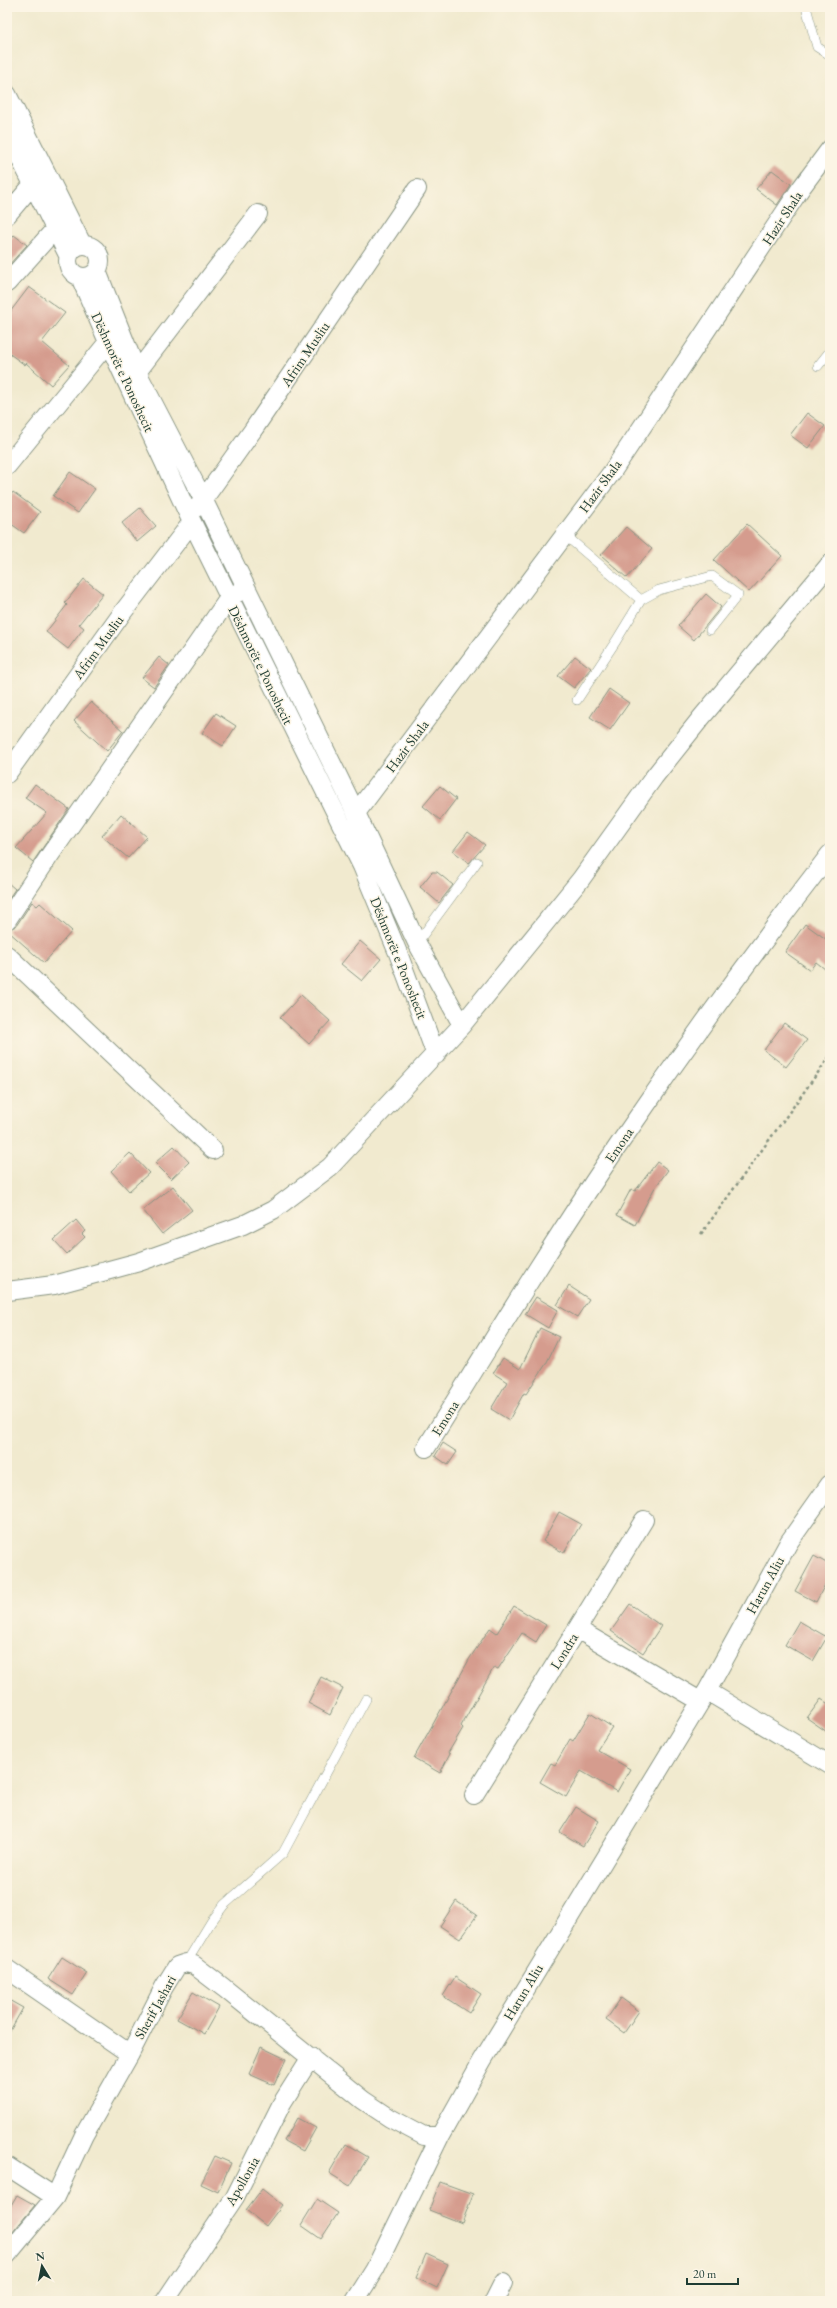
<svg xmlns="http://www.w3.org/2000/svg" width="837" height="2308" font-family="'EB Garamond',serif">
	<rect width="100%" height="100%" fill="#fcf5e5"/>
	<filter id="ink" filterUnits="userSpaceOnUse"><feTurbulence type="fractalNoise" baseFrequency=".025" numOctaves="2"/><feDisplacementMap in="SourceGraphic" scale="8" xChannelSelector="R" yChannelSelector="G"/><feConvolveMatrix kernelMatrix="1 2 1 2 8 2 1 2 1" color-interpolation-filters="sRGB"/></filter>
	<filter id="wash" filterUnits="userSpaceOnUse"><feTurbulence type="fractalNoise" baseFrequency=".012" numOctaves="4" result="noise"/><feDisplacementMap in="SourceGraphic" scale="16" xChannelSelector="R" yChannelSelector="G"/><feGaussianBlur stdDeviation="0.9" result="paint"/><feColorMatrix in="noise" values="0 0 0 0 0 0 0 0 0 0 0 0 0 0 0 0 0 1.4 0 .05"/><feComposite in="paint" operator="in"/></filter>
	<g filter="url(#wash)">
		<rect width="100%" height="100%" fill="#f1eacf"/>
		<g id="blocks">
			<path fill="#d59c8e" d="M772,170l19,14 -14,21 -21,-16z
				M14,235l13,10 -20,22v-24z
				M29,287l36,26 -23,29 27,23 -18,20 -25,-22 -1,2 -18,-13v-36z
				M807,413l18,13 -17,22 -18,-13z
				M70,472l25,17 -17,24 -25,-17z
				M13,492l27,20 -16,21 -17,-12v-21z
				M140,508l16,18 -19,16 -15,-19z
				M747,524l35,32 -33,36 -35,-32z
				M626,527l26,22 -25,29 -26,-23z
				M84,579l19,15 -24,30 5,4 -16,21 -22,-17 21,-27 -2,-2z
				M706,594l15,13 -27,33 -16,-14z
				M575,656l16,12 -17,20 -16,-12z
				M159,657l10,8 -15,22 -12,-9z
				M609,689l20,14 -19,27 -20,-13z
				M91,702l32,29 -16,20 -33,-30z
				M216,713l20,13 -13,20 -21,-13z
				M35,784l34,25 -36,53 -17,-14 31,-35 -22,-15z
				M440,786l16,13 -16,21 -17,-14z
				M121,814l26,23 -19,21 -26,-22z
				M468,832l17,13 -16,18 -16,-12z
				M432,872h5l16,13 -14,18 -19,-16z
				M7,882l8,7 -8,12z
				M32,902l5,4 3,-3 32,28 -28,32 -37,-33 9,-4z
				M805,924l25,18v31l-14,-11 -6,8 -25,-18z
				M360,941l21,18 -19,22 -21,-17z
				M301,995l29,26 -21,23 -29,-26z
				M784,1023l23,17 -21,27 -22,-17z
				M174,1146l15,16 -18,17 -16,-16z
				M130,1153l19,20 -20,18 -18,-20z
				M657,1162l11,8 -14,19 -19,36 -18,-10 14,-26 4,2z
				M173,1186l19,24 -30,24 -19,-24z
				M76,1220l9,11 -3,3 3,3 -18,17 -13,-14z
				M569,1286l20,13 -12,18 -20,-12z
				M536,1297l22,13 -10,18 -23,-14z
				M540,1328l19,9 -13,27 -20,30 -2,-1 -15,27 -18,-11 16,-27 -14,-9 10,-15 17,11z
				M443,1443l14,9 -9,13 -13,-9z
				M559,1512l22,12 -17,29 -21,-12z
				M814,1556l16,9v10l-14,27 -21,-11z
				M630,1604l31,22 -18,27 -32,-22z
				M514,1606l32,19 -10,17 -14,-9 -24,36 -4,-2 -33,59 2,2 -15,25 2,1 -10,19 -26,-15 56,-100 20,-30 7,5z
				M799,1621l28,16 -14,24 -28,-16z
				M321,1677l22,11 -13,27 -22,-12z
				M821,1699l9,6v29l-23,-16z
				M590,1713l22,14 -15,23 33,19 -13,23 -36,-21 -15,26 -26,-15 11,-19 4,2 15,-26 3,2z
				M576,1807l23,14 -16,25 -23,-14z
				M456,1901l21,14 -17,24 -20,-13z
				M62,1957l25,16 -14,22 -25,-16z
				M455,1977l26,17 -12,19 -26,-17z
				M193,1992l26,15 -15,27 -27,-15z
				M621,1998l18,13 -15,22 -18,-13z
				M7,1999l16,9 -16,28z
				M261,2047l25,12 -12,26 -25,-11z
				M297,2118l19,10 -13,23 -19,-10z
				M346,2144l22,13 -18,29 -21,-13z
				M215,2156l16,7 -13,29 -17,-8z
				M440,2182l33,12 -11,29 -33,-13z
				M262,2189l20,16 -16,21 -20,-16z
				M17,2195l18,10 -28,34v-27z
				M317,2199l21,14 -17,26 -20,-14z
				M426,2254l22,10 -11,24 -21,-10z"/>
		</g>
	</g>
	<g filter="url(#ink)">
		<use href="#blocks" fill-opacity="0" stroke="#889482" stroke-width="1"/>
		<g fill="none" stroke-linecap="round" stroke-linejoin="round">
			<defs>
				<path id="service" d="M806,7l11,40 13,8
					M818,366l12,-15
					M565,535l76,65 -25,41 -39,59
					M641,600l18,-10 53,-14 26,19 -28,35
					M417,943l60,-81
					M186,1963l25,-41 13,-17 59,-52 83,-154"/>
				<path id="minor" d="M7,94l75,150
					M7,132l61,123
					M7,215l27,-32
					M68 261a16 16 0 1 1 32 0a16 16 0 1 1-32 0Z
					M97,271l40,101 66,127 153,314 61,130 45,82
					M80,277l28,65 82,176 172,348 36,87 38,102
					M7,283l48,-54
					M131,380l127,-166
					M7,466l101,-124
					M198,507l55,-77 164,-241
					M7,774l116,-162 69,-90
					M356,813l256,-341 189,-284 29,-39
					M7,920l43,-65 179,-257 8,-5
					M7,955l206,195
					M7,1291l47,-6 85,-23 104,-37 30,-15 57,-43 132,-142 119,-146 73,-102 47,-59 129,-154
					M426,1448c64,-103 127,-207 196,-308 66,-97 136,-193 208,-286
					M577,1629l67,-109
					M707,1691l123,74
					M474,1795l103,-166 123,72
					M7,1969l123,85
					M7,2166l48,31 29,-62 46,-81 34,-67 13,-21 9,-3 8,2 30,23 139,112 27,18 34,18h16
					M7,2255l48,-58
					M165,2301l70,-104 47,-94 29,-46
					M355,2301l20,-32 65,-133 42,-75 225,-370 82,-149 41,-58
					M494,2301l9,-18"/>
			</defs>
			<use href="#service" stroke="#889482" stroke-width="10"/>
			<use href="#minor" stroke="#889482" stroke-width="20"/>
			<path stroke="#889482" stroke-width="2.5" stroke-dasharray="3 3" stroke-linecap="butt" d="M701,1234l129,-178"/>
			<use href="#service" stroke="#fff" stroke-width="9"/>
			<use href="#minor" stroke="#fff" stroke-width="18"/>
		</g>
	</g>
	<g text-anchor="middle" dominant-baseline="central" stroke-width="3" stroke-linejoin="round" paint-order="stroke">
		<g font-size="14" fill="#1f3d34" stroke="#fcf5e5">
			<text transform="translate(782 218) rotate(-57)">Hazir Shala</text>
			<text transform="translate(305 354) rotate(-56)">Afrim Musliu</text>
			<text transform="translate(123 372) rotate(65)">Dëshmorët e Ponoshecit</text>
			<text transform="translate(600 486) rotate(-54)">Hazir Shala</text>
			<text transform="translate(98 647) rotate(-54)">Afrim Musliu</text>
			<text transform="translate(261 665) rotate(64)">Dëshmorët e Ponoshecit</text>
			<text transform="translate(407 746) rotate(-53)">Hazir Shala</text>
			<text transform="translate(399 958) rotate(68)">Dëshmorët e Ponoshecit</text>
			<text transform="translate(619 1145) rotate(-56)">Emona</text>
			<text transform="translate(445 1418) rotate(-58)">Emona</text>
			<text transform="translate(765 1585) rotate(-61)">Harun Aliu</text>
			<text transform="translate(564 1651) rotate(-58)">Londra</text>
			<text transform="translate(523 1992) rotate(-59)">Harun Aliu</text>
			<text transform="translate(155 2007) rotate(-61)">Sherif Jashari</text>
			<text transform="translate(242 2181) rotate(-60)">Apollonia</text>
		</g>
	</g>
	<rect width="837" height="2308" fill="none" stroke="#fcf5e5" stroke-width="24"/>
	<g transform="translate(42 2266) rotate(350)" stroke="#fcf5e5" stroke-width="3" paint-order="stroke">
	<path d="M0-3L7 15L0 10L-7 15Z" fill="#1f3d34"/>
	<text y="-6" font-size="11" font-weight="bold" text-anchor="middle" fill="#1f3d34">N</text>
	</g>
	<path d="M687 2278v6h51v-6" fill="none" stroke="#1f3d34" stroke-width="2"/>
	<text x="693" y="2278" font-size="12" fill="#1f3d34" stroke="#fcf5e5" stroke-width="3" paint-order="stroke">20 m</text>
</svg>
